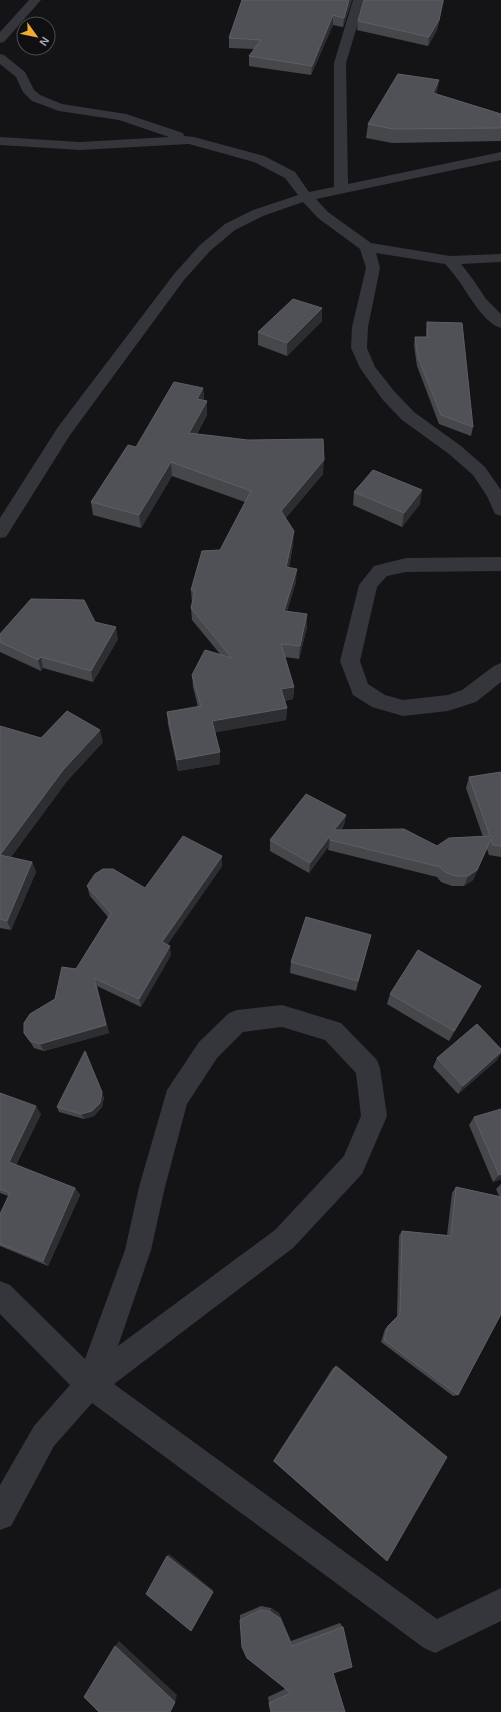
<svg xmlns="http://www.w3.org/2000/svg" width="501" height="1712" font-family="Helvetica,sans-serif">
	<rect width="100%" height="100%" fill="#141416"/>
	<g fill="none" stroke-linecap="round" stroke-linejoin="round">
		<path fill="#35363b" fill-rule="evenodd" d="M29,0h12l-37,42 -4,1v-11z
			M353,0h12l-19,63 2,121 153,-32v8l-185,39 12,13 43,31 79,13 51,-2v8l-40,2 11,14 14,21 15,15v14c-17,-5 -31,-31 -40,-44 -5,-7 -10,-14 -16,-20l-69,-11 4,15 -12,59 -1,21 8,19 19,24 20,21 47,34 24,21 16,23v26l-6,-2 -8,-18 -14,-21 -24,-21 -47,-34 -20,-21 -22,-31 -9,-20 1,-21 14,-59 -6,-19 -42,-31 -15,-16 -40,14 -28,14 -25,21 -26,29 -114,155 -64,102 -6,1v-20l58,-91 116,-153 26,-29 25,-21 28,-14 45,-15 -13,-17 -31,-16 -65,-18 -109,6 -80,-5v-8l80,5 89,-5 -50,-17 -60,-9 -27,-10 -9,-9 -7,-15 -16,-13v-10l4,1 21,17 9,18 6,5 22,9 64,10 57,19 1,3 10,1 70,19 31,16 14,20 25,-5v-124z
			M501,557v14l-95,1 -19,4 -10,11 -17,74 8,23 17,11 18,5 45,-5 14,-5 32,-24 7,-3v19l-25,20 -28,9 -45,5 -31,-9 -19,-12 -13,-34 19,-76 15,-19 32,-8z
			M282,1005l59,18 36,37 3,8 7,48 -25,58 -69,74 -179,136 323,235 64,-31v33l-66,32 -11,-5 -332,-245 -38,43 -43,80 -11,4v-45l34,-59 36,-41 -70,-71v-33l10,4 75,74 40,-109 14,-63 28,-97 32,-48 30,-29 8,-3zM282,1027l43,13 31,33 5,43 -17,40 -69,74 -157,116 33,-96 14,-63 22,-83 30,-46 26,-26z"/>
	</g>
	<path fill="#45474b" d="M352,0l-9,27 -10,-2 -22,50 -62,-9v-10l5,-7 -25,-1v-10z
		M444,0l-2,9 -5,21 -9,16 -71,-16 1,-9z
		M437,94l64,20v27l-109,2 -26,-5 2,-14z
		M322,308v13l-35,35 -29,-11v-13z
		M427,322l46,105 -2,9 -32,-12 -22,-58 -3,-20 1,-9h11v-6z
		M203,388l1,12 3,15 -10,19 126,40 -38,45 8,26 -4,22 7,15 -9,29 20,3v13l-8,32 -14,-2 9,30 -1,12 -9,2 3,7 -1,12 -71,12 5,20v12l-42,7 -10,-47 -1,-12 31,-5 -5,-20 -1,-12 28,-21 -28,-34 -1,-12 1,-5 -1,-13 29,-40 25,-48 -73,-26 -31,52 -48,-13 -2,-13 45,-55z
		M354,492l66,12 -18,23 -49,-22z
		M95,622l23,17 -25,43 -50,-14 -2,3 -41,-19v-18z
		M0,726l41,12 62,4 -36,39 -56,76 21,5 4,10 -25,58 -11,-2z
		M501,772v85l-12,-2 -2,-6 -14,31 -9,6h-12l-11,-4 -4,-5 -109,-27 1,-4 -20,27 -39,-22v-11l76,-25 -2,10 -3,5 96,16 46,-9 -17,-49 3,-11z
		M222,856v10l-55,79 4,10 -30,52 -44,-21 12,47 -65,18 -10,-3 -5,-8 -5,-7 31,-34 21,-30 32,-52 -18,-21 -3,-10 58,2z
		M368,946l-12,45 -66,-18 1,-11z
		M390,994l86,2 -27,45 -62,-37z
		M437,1058l60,2 -39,34 -25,-27z
		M0,1093l41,21 -25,51 59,23 5,7 -32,71 -48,-20v-32l8,-18 -8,-3z
		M104,1097l-2,10 -8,9 -10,3 -25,-7 -2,-5z
		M474,1117l27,62 -8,3 -24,-57z
		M501,1184v130l-43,81 -5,1 -72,-54 4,-13 12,-12 2,-81 3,-5 45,4 5,-42 4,-6 43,9 -3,-7z
		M336,1366l46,191 -109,-96 60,-93z
		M261,1606l10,2 8,5 12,28 49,-18 3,4 -10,46 12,39 -76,-9 -1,-6 17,-8 -45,-69v-5z"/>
	<path fill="#2d2e31" d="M349,0h3l-9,27 1,-9z
		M444,0l-2,9 -5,21 -9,16 1,-9z
		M333,15v10l-22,50 1,-9z
		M439,80l-2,13 -6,13 2,-13z
		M322,308v13l-35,35v-13z
		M203,388l1,14 -7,-3z
		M207,401v14l-17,31 -1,-13z
		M324,460l-1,14 -43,51 1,-14z
		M171,462l1,14 -31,52 -2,-13z
		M422,490l-2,14 -18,23 2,-14z
		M294,531l-1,14 -7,35v-13z
		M297,569l-1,13 -13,42 1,-13z
		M307,614v13l-8,32 1,-13z
		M116,627l2,12 -25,43 -2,-11z
		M41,657l2,11 -2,3 -3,-11z
		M294,687l-1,12 -12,2v-12z
		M287,708l-1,12 -73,13 -1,-12z
		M100,730l3,12 -36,39 -62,84 -5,-10 63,-85z
		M220,752v12l-42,7 -1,-11z
		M346,815l-2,10 -11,16 1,-11z
		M330,836l-1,10 -20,27 1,-10z
		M491,839l-18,41 -9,6 4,-10z
		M222,856v10l-59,85 -1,-9z
		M32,862l4,10 -25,58 -4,-9z
		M371,935l-3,11 -12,45 2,-10z
		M170,946l1,9 -30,52 -2,-8z
		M94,978l15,55 -65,18 -4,-7z
		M481,986l-5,10 -27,45 5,-10z
		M85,1051l19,46 -2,10 -8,9 -10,3 -3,-5z
		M501,1052v2l-4,6 -39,34 5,-8z
		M36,1106l5,8 -27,55 -5,-7z
		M501,1174v5l-8,3 6,-7z
		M75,1188l5,7 -32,71 -5,-5z
		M169,1554l44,36v2l-46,-36z
		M271,1608l8,5 12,28 1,5 -21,-34z
		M119,1641l58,54 -2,7 -60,-56z"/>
	<path fill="#505157" stroke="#5d5f66" d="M242,0h107l-5,18 -11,-3 -21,51 -63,-10 12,-16 -32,-2z
		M364,0h79l-4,20 -10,17 -71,-16z
		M398,74l41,6 -6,13 68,21v14l-108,1 -25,-5z
		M293,299l29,9 -35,35 -29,-11z
		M427,322l35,1 11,104 -32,-12 -23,-58 -3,-20h13z
		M174,382l29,6 -6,11 10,2 -18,32 59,7 75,-1 1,21 -43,51 13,20 -8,36 11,2 -13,42 23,3 -7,32 -19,-2 13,43 -13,2 6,19 -75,13 8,31 -43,8 -10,-48 34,-6 -9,-31 13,-25 27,8 -41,-50 4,-17 -4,-1 11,-39 18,-1 31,-59 -80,-29 -32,53 -48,-13 37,-57 8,2z
		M373,470l49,20 -18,23 -50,-21z
		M31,599l53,1 11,22 21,5 -25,44 -50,-14 -3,3 -38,-18v-8z
		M67,711l33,19 -37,40 -63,85 32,7 -25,59 -7,-2v-193l41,12z
		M501,772v74l-8,-1 -2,-6 -14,31 -9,6h-13l-10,-4 -5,-5 -110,-27v-4l-20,27 -40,-23 36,-46 40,21 -12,15 70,-1 33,17 12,-8 41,-2 -21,-59z
		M183,836l39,20 -60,86 8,4 -31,53 -45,-21 12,47 -66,19 -10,-3 -6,-8v-10l6,-9 25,-15 7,-32 14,2 35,-56 -24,-27 8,-12 8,-5h10l32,19z
		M306,917l65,18 -13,46 -67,-19z
		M418,950l63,36 -27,45 -64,-37z
		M477,1024l24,25v3l-38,34 -26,-28z
		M85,1051l17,41 -2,11 -8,8 -11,3 -24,-7z
		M0,1093l36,13 -27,56 66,26 -32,73 -43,-17v-30l10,-21 -10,-4z
		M501,1109v65l-2,1 -25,-58z
		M456,1187l45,10v117l-43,81 -74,-55 4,-14 12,-12 2,-83 49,5z
		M336,1366l111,91 -60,104 -113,-100z
		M167,1556l46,36 -22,39 -45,-37z
		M261,1610l10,2 9,6 12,28 51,-19 9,40 -19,6 12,39h-74l-2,-9 22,-10 -44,-35 -5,-11 -2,-27z
		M115,1646l60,56 -5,10h-71l-15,-15z"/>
	<g transform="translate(36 36) rotate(123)"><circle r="19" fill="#0f0f11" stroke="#4b4d53"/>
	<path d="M0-3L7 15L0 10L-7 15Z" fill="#efab33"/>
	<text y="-6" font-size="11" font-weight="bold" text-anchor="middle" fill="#a6abb6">N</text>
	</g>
</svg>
